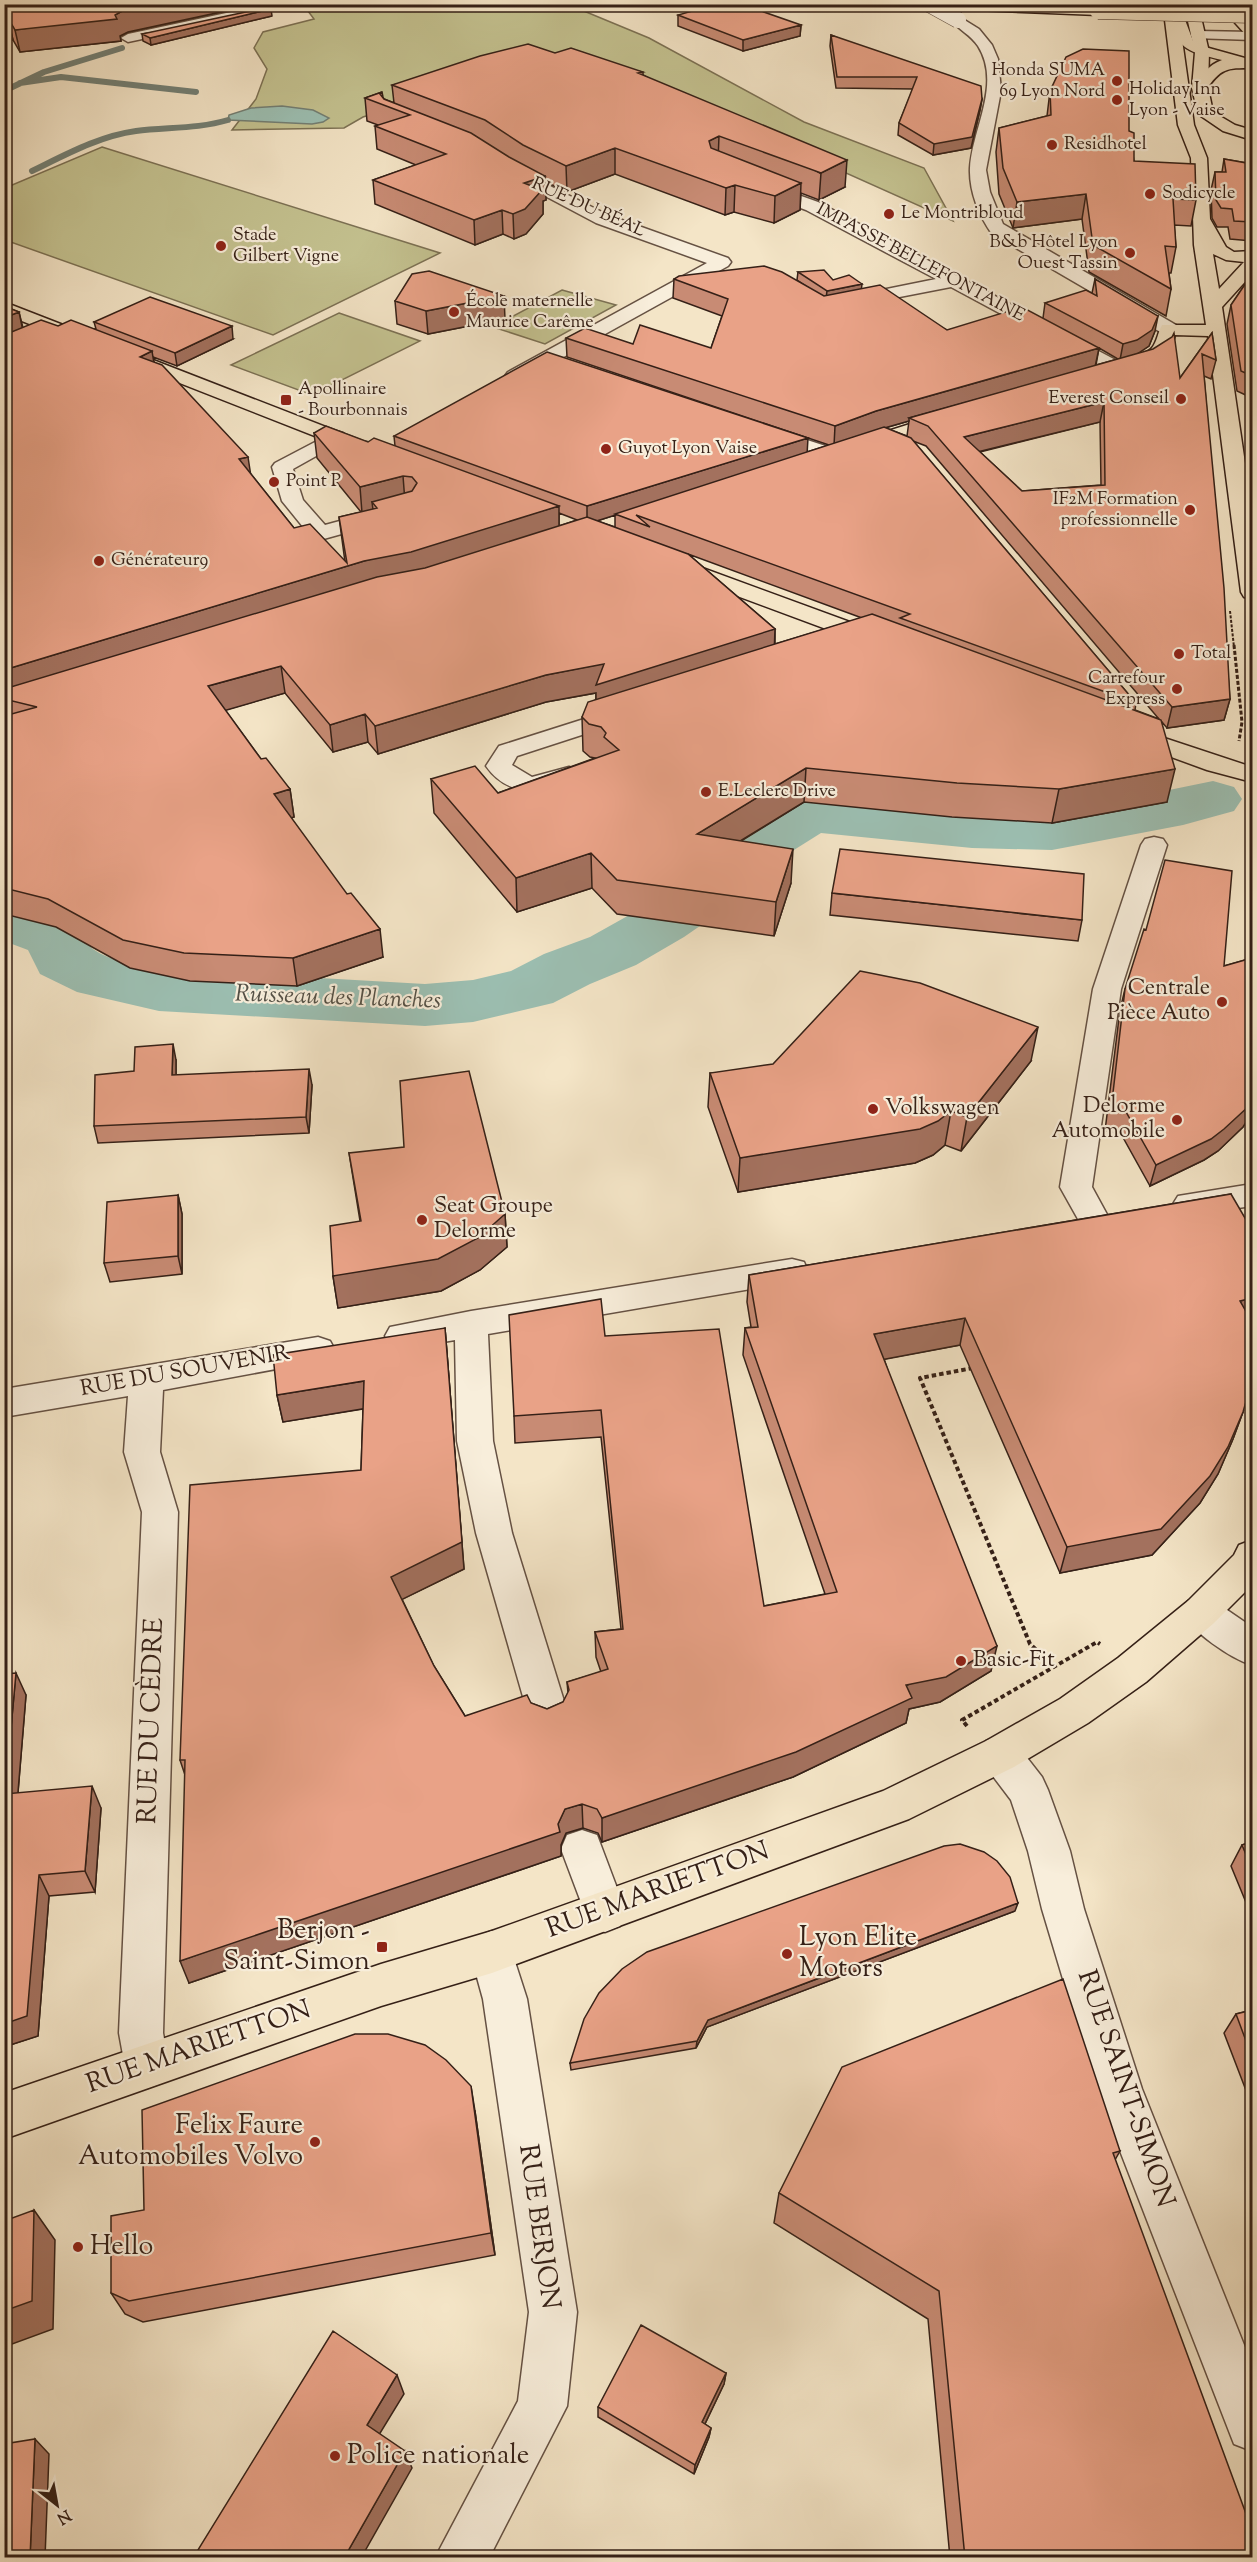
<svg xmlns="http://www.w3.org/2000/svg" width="1257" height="2562" font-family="'Sorts Mill Goudy',serif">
	<rect width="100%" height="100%" fill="#f4e5c7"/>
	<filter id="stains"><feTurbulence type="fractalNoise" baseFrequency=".00333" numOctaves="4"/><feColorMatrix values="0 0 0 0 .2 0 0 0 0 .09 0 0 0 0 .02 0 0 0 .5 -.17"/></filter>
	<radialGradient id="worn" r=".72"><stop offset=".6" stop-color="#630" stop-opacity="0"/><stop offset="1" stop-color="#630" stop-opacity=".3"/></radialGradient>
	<path fill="#c4c290" stroke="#7c7154" stroke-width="1.5" d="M313,4l277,1 -11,4 70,29 155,84 120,46 29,53 -156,-70 -377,-52 -57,18 -19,11 -112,2 24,-31 11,-30 -13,-21 9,-16 51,-13 -9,-12z
		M102,147l338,106 -167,82 -268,-95v-52z
		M562,290l54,15 -71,39 -52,-17z
		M339,313l81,28 -108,54 -81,-30z"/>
	<path fill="#9cbfb2" stroke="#737f74" stroke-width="1.5" d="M282,106l31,4 16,8 -6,4 -11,2 -84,-4 1,-5 22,-7z"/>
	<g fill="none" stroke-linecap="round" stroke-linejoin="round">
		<path stroke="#737f74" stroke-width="6" d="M20,83l41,-6 135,15
			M4,91l40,-19 78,-24
			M32,171c33,-16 67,-35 104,-40 31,-4 62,-2 92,-11"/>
		<path fill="#9cbfb2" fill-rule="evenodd" d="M1213,781l21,6 8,12 -8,12 -51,14 -131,25 -80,-2 -151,-15 -51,32 -15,23 -71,49 -48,28 -46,19 -37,19 -80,19 -48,4 -266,-15 -82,-19 -37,-18 -12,-24 -24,-9v-39c19,1 61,11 75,23 6,6 7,19 14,24 18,13 45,15 66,20l266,15 48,-4 38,-9 33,-17 46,-17 50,-28 71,-47 15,-22 39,-26 20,-10 42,-8 145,16 80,2z"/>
		<defs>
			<path id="minor" d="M252,4h17l-14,11 -127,27 -7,-4 7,-4 117,-25z
				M958,16l21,13 13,16 6,14 3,32 -15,79 4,22 13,32 173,101 2,4 -2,4h-14l-170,-99c-13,-18 -23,-43 -22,-66 2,-39 32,-84 8,-122 -7,-11 -19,-16 -27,-26z
				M1198,31l54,1v8l-59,-2 -2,-3z
				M508,165l100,50 120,43 3,4 -3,4 -206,114h-14l-3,-4 3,-4 199,-109 -111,-40 -94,-50 -2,-3z
				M759,181l59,21 307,163 3,4 -3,4h-14l-160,-86 -103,20 -6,-1 -3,-4 3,-4 94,-19 -130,-69 -53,-20 -2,-4z
				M764,426l77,25 3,4 -3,4 -7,2 -77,-25 -3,-4 3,-4z
				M336,431l7,2 3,4 -3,4 -50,28 10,31 22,25 59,-16 8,1 3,5 -3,5 -72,20 -8,-2 -30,-37 -10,-34 3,-4z
				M625,706l9,2 3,5 -3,5 -117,38 -5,9 20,12 37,-10 9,3 4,5 -4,5c-34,12 -68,20 -92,-14l13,-20z
				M1154,837l9,2 4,6 -46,144 -29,198 18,33 -5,8 -11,4 -11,-4 -23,-41 33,-198 48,-144 4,-6z
				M1252,1184v22l-63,9 -11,-3 -5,-8 5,-8z
				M792,1259l12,3 4,9 -4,9 -316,54 5,107 19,92 56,181 -6,12 -14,6 -14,-6 -6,-12 -52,-181 -19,-92 -2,-101 -53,9 -12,-4 -5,-9 5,-9 81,-16z
				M318,1337l12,4 5,9 -5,9 -167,31 -3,62 18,60 -15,521 6,33 -6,16 -16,6 -16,-6 -6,-16 -6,-33 23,-521 -18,-60 4,-56 -124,21v-28z
				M1201,1596l13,5 38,26v38c-21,-6 -61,-34 -70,-53l6,-11z
				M1000,1736l14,5 28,36 6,13 22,61 14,58 58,180 110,276v86l-18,-7 -138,-355 -54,-180 -14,-58 -17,-51 -25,-33 -6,-13 6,-13z
				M582,1830l15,5 29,77 -6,14 -15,6 -15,-6 -29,-77 6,-14z
				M492,1931l15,6 20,62 50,313 -10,94 -78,152h-54l83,-157 11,-89 -46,-313 -13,-47 7,-15z"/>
			<path id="major" d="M1163,4h14l17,121 13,33 3,61 16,28 8,5 18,-1v23l-30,33 30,204v88l-8,-2 -3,-5 -33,-256 -33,-1c-5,22 -31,41 -55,35l-3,-4c8,-11 26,-7 35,-18 5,-6 6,-16 10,-23h44l-12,-80 -3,-87 -13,-33zM1213,254l13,6 18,2 -25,27z
				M1184,4h14l11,48 -1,36 5,24 22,13 17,5v10l-29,-9 -25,-17 -6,-26 3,-36z
				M4,302l363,141 3,4 -3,4h-14l-349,-137z
				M951,411l7,2 3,4 -3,4 -101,32 -7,-2 -3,-4 3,-4z
				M678,559l210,77 4,5 -4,5 -8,2 -8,-2 -202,-75 -3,-5 3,-5z
				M1128,726l124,41v15l-45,-12 -88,-32 -3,-5 3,-5z
				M1252,1540v45l-38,38 -68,59 -58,41 -74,44 -105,52 -417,154 -111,33 -377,133v-46l377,-129 111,-33 391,-140 103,-50 74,-42 58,-41 70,-57 46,-46 5,-10z"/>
			<path id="highway" d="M920,4l178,3 7,4 -7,4 -171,-7z
				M1165,4h14l14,37 5,4 54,15v8c-26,0 -31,0 -47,23h-10l-3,-3c9,-12 16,-23 30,-28 -47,-12 -40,-11 -57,-56z
				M1218,4h15l19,21v12l-5,-1z"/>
		</defs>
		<use href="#minor" stroke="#655143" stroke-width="3"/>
		<use href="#major" stroke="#352017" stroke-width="3"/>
		<use href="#highway" stroke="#352017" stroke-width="3"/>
		<path stroke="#352017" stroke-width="2" stroke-dasharray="3 1.5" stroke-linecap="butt" d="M1230,611l4,36"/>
		<path stroke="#352017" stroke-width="3" stroke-dasharray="4 2" stroke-linecap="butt" d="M1234,645l8,77 -3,19
			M1249,802l3,23"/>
		<path stroke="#352017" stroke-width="4" stroke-dasharray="4.5 3" stroke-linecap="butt" d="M973,1368l-53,10 110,266 10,9
			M967,1726l-5,-6 135,-78 3,2"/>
		<use href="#minor" fill="#f8eedb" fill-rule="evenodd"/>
		<use href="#major" fill="#f4e5c7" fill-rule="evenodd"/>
		<use href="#highway" fill="#f4e5c7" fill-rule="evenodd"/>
		<defs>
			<path id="minor-bridge" d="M929,4l29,16"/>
			<path id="highway-bridge" d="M1098,11l154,4"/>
		</defs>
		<use href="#minor-bridge" stroke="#655143" stroke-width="17" stroke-linecap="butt"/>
		<use href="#highway-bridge" stroke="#352017" stroke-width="17" stroke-linecap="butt"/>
		<use href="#minor-bridge" stroke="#f8eedb" stroke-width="16"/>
		<use href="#highway-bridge" stroke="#f4e5c7" stroke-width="16"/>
	</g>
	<path fill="#c88b74" stroke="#352017" stroke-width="1.5" fill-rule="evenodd" d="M4,4l240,3 -116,25 -8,4 1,5 -101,11 -7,-12z
		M678,15l123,10 -1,11 -57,15 -65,-25z
		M272,16l-121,29 -8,-4 -1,-7z
		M831,35l151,64 -2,11 -9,38 -38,7 -35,-20 1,-12 14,-34 -77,-1 -6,-42z
		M555,53l88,19v3l202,112 -26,13 -18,-7 -1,17 -26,13 -40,-11 -9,3 -110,-41 -48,18 -21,-10v18l-3,1v13l-17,20 -12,5 -11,-5 -28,11 -100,-41 -2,-24 43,-15 -39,-16 -2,-23 3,-1 -11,-4 -2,-23 17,-6 1,5 1,2 10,4 -2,-18z
		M1050,91l79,40 5,30 62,39 -5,26 -17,-1 2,22 -5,26h-2l2,16 -5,27 -77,-44 -7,-53 -69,9 -14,-34 -3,-42 3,-24 48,-12z
		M1224,159l28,5v77l-22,-2 -2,-12h-11l-5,-9 -1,-28 4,-18h7z
		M798,272l35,8 28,9 86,41 96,-12 2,-15 47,-10 3,-14 60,52 -6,15 -11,7 42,25 32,-45 4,27 -5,19 -7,-3 26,323 -6,21 -57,8 -5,-6 5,80 -115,21 -100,-6 -148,-15 -63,39 50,42 -17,53 -157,-22 -25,-26 -75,24 -83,-99 -3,-34 67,14 97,-35 -5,-1 -7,-6 -1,-34 14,-18v-6l-50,9 -168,52 -10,-12 -35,10 -48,-59 -60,17 36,49 29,30 4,28 -3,1 92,139 -86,29 -107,-5 -60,-13 -74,-41 -52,-13v-608l15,6 4,16 35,-2 38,3 -2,-7 139,17 -56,27 -24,-9 1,5 96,111 44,55 51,34 -6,-45 22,-5 -44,-54 -3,-25 81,13 -1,-10 413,16 22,-7 -262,-88 -1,-19 67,6 78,4 11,-32 -49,-18 1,-19 135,9 -12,-8zM1099,348l19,11 -22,6zM909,421l-2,15 -22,-8zM1100,422l1,63 -79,6 -42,-39zM913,441l13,5 233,273 -24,-9 1,-7zM559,513l18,7 -18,6zM615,515v12l-18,-6zM688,554l174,64 -87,26v-15z
		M1252,274v124l-15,-7 -10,-67 4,-19z
		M395,301l110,18 -77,15 -31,-10z
		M832,893l250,27 -4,21 -248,-26z
		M1252,958v155l-9,14 -25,24 -14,9 -54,26 -29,-52 -16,-3 15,-121 5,-21 99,-23z
		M176,1060v15l136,10 -3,48 -211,10 -4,-17 40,-55z
		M1031,1061l-70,90 -16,-6 -12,10 -18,8 -177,29 -30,-85 2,-34z
		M349,1153l156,61 2,33 -27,23 -39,21 -103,17 -5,-32 27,-55z
		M1231,1194l12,218 -10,27 -15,35 -18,29 -48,52 -92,18 -100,-228 -76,14 107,312 -51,31 -31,7 -3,14 -113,54 -191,65 -4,-9 -15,-5 -17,5 -5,12v11l-372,127 -4,-208 -5,-15 181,-290 2,-61 -80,13 -6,-27 168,-67 19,241 -62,30 32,67 31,50 66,-13 16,6 16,-7 5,-9 -1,-11 34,-10 -5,-15 -1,-25 26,-3 -20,-192 -86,6 -1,-27 91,-80 159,270 61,-12 -82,-239 2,-27 6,-1 -4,-25 2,-27z
		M178,1195l4,19v60l-72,8 -6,-19z
		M4,1674l22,21 -8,98 83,15 -6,84 -46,4 -11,140 -34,11z
		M1252,1775v20l-5,-8z
		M1252,1801v11l-2,-6z
		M1252,1842v75l-21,-51 11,-21z
		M1015,1911l-308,116 -11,21 -125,22 -1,-7z
		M1252,2010v96l-28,-73 12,-19z
		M475,2111l20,144 -352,67 -18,-8 -14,-21 33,-83z
		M1120,2151l-5,9 137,398h-302l-22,-239 -154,-96 5,-30z
		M726,2373l-2,11 -19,40 6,4 -2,9 -15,37 -96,-57v-10z"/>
	<path fill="#a3715e" stroke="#352017" stroke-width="1.5" d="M150,4h99l-5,3 -116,25 -8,4 1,5 -101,11 -5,-22 100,-15 9,-5z
		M271,9l1,7 -121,29 -1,-7z
		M8,18l5,22 -9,1v-22z
		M801,25l-1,11 -57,15v-11z
		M982,99l-2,11 -9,38 -38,7 1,-11z
		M719,136l-1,26 -10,5 1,-26z
		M615,148v26l-48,18 -1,-26z
		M847,160l-2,27 -26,13 2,-27z
		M545,176l1,24 -3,1v13l-17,20 -12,5 -1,-25 11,-31z
		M801,183l-1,27 -26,13 1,-27z
		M735,185l-1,27 -9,3 1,-27z
		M1086,194l-4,25 -69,9 4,-26z
		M502,210l1,24 -28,11 -1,-25z
		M862,284l-1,8 -35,7 1,-8z
		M504,296l1,23 -77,15 -2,-23z
		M19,312l5,24 -20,8v-26z
		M1158,316l-3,15 -6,15 -15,10 -14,4 3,-16z
		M232,326l1,13 -56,27 -2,-13z
		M1099,348l-4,19 -186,51v3l-35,10 -40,15 1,-20 41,-15z
		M152,351l4,25 -16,-19z
		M1104,402l-4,20 -139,34 3,-19z
		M808,438l-1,17 -220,69v-18z
		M248,457l4,26 -13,-24z
		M403,476l2,26h-33l1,8 -11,3 -2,-26z
		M559,506v26l-555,167v-29l360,-109z
		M775,629l-1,27 -178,57v-20l-50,9 -168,52 -3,-28 171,-51z
		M281,666l4,27 -72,21 -5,-28z
		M1230,699l-6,21 -57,8 5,-21z
		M365,714l3,28 -35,10 -3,-27z
		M806,768l-2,34 -108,66 1,-34z
		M1175,769l-8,33 -115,21 7,-34z
		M290,789l4,28 -16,5 -4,-28z
		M793,849l-2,34 -17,53 2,-34z
		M591,853l1,35 -75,24 -1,-34z
		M380,929l3,28 -86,29 -4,-28z
		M1038,1027l-7,34 -70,90 6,-34z
		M173,1044l3,16v31l-4,-16z
		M309,1069l3,16 -3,48 -3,-16z
		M1252,1102v11l-9,14 -25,24 -14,9 -54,26 6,-21z
		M951,1111l-6,34 -12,10 -18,8 -177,29 2,-34z
		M178,1195l4,19v60l-4,-18z
		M505,1214l2,33 -27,23 -39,21 -103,17 -5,-32z
		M1252,1298v26l-12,-23z
		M965,1318l-5,27 -90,17 4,-28z
		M445,1328l19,241 -69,34 -4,-26z
		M364,1381l4,27 -85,14 -6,-27z
		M1243,1412l-10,27 -15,35 -18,29 -48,52 -92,18 7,-26z
		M997,1646l-6,25 -51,31 -31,7 -3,14 -113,54 -191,65v-24z
		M16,1673l10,22 -10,121 -11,-22z
		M92,1786l9,22 -6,84 -10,-21z
		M582,1804l1,24 -17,5 -5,12v11l-372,127 -9,-22 378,-137 7,-15z
		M39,1875l10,21 -11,140 -34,11v-23z
		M1018,1903l-3,8 -308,116 -11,21 1,-7 11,-21z
		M471,2086l4,25 20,144 -4,-22z
		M34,2210l21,30 -2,89 -49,18v-36z
		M726,2373l-2,11 -23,48 1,-10z
		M397,2375l7,19 -30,49 -7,-18z
		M711,2428l-2,9 -15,37 1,-9z
		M35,2439l14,15 -4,104h-15z
		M405,2451l7,17 -51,90h-17z"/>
	<path fill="#e9a287" stroke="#352017" stroke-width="1.5" fill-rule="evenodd" d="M4,4h146l-26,6 -9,5 2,4 -102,11 -7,-12 -4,1z
		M717,4h24l60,21 -58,15 -65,-25z
		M262,5l9,4 -121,29 -8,-4 113,-24z
		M831,35l150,51 1,13 -10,38 -38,7 -35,-21 18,-46h-80z
		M528,44l27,9 16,-5 72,24 -5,1 209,87 -26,13 -102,-37 -10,5 2,7 90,35 -26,13 -40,-11 -9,3 -111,-40 -49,18 -43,-21 -38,-25 -93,-35 88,-29z
		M1083,49l46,2v80l5,2v28l61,3 1,36 -23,-1 3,48 -11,-1 6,43 -78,-44 -7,-51 -69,8 -14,-34 -4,-40 52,-13 -1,-24 16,-34z
		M382,92l-2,2 4,5 87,34 38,24 36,19 -21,7 18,7 -17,19 -12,5 -11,-4 -28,10 -101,-40 73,-26 -71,-28 35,-11 -45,-17z
		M1224,159l28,5v58l-18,-1 -2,-12 -11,-1 -5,-8 -1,-28h11z
		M764,266l18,6 42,24 56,-11 67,45 75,-23 77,41 -223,63 -41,15 -269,-88 19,-10 48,16 7,-19 71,23 17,-49 -54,-20 5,-3z
		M824,270l9,10 16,-5 13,9 -35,7 -29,-19z
		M429,271l75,25 -78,15 -31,-10 17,-27z
		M1252,274v102l-11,-5 -10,-66z
		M1095,279l63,37 -6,14 -15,10 -14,4 -78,-41 41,-13 11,6z
		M150,297l82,29 -57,27 -81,-31z
		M4,306l15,6 -15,6z
		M41,320l17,6 13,-6 81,31 -12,6 22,8 86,92 -9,2 55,69 16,-4 37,39 -8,-46 38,-9 -5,-6 40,-11 5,-8 -5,-6 -9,-1 -43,11 -46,-54 12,-7 42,16 6,-4 185,68 -148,46 -47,9 -360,109v-335z
		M1174,333l6,45 32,-45 4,27 -14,-6 22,234 6,111 -58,8 -244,-281 -19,-8 244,-69 19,-12zM1104,402l1,83 -83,6 -58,-54z
		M547,352l261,86 -221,68 -193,-70z
		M884,427l27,11 225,265 -236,-85 10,-4 -274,-99 14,12 -35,-13z
		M587,517l101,37 87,75 -179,56 8,-21 -58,11 -171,51 -10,-12 -35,11 -49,-59 -73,20 53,73 5,-1 24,31 -16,5 73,100 4,-1 29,36 -87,29 -109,-5 -61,-13 -75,-41 -44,-11v-172l33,-9 -33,-8v-10l373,-112 48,-9z
		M872,614l289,106 14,49 -116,20 -102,-6 -151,-15 -109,66 96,15 -17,53 -159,-22 -26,-27 -75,25 -85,-99 44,-13 23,27 121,-43 -15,-13 2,-4 -5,-6 -12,-3 -7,-7 6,-15z
		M840,849l244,25 -2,46 -250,-27z
		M1165,860l67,11 -8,95 28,-8v144l-2,3 -26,24 -13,10 -55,26 -30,-53 -15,-2 14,-121 19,-60 2,1z
		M860,971l60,12 118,44 -71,90 -16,-6 -13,10 -18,8 -180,29 -30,-85 63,-9z
		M173,1044l-1,31 137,-6 -3,48 -212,9 1,-51 39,-4 1,-24z
		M469,1071l36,143 -27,24 -40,21 -105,17 -3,-50 31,-5 -12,-68 55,-6 -4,-66z
		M1231,1194l21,36v68l-12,3 12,21v59l-9,31 -15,35 -18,29 -49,53 -94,18 -102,-229 -91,16 123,312 -51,31 -40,8 6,13 -116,54 -194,66 -5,-9 -15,-5 -17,5 -7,15 2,8 -380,129 5,-201h-5l10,-275 171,-15 3,-89 -87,14 -4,-40 172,-27 17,214 -71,35 43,89 31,50 62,-21 4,8 16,6 16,-7 6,-12 -2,-8 41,-13 -13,-37 28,-3 -22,-219 -87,6 -5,-101 92,-16 4,37 114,-7 45,277 73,-14 -92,-264 13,-1 -9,-52z
		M178,1195v61l-74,7 3,-61z
		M16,1673l-11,121 87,-8 -7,85 -46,4 -12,141 -23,8v-350z
		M1252,1842v27l-10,-24z
		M960,1844l24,8 13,9 13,16 8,26 -310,117 -11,21 -127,22 14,-44 15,-26 23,-24 25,-17 297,-106z
		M1063,1979l57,172 -7,2 139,377v28h-287l-26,-267 -160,-98 63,-126z
		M1252,2010v47l-16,-43z
		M355,2034h33l37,11 21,15 25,26 20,147 -362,68 -18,-8v-77l33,-6 -2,-100z
		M34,2210l-2,91 -28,10v-90z
		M641,2325l85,48 -24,49 9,6 -16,37 -97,-58z
		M333,2331l64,44 -30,50 38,26 -61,107h-151z
		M35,2439l-5,119h-26v-114z"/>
	<g fill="#8f2418" stroke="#f8eedb" stroke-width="2">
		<circle cx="1117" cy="81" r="6"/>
		<circle cx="1117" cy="100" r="6"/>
		<circle cx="1052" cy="145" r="6"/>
		<circle cx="1150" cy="194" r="6"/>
		<circle cx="889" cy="214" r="6"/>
		<circle cx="221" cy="246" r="6"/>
		<circle cx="1130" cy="253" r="6"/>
		<circle cx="454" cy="312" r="6"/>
		<circle cx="1181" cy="399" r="6"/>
		<rect x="280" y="394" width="12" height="12" rx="3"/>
		<circle cx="606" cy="449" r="6"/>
		<circle cx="274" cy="482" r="6"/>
		<circle cx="1190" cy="510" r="6"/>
		<circle cx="99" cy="561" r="6"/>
		<circle cx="1179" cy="654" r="6"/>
		<circle cx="1177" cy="689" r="6"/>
		<circle cx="706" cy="792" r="6"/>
		<circle cx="1222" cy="1002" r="6"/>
		<circle cx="873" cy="1109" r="6"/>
		<circle cx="1177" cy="1120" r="6"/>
		<circle cx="422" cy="1220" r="6"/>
		<circle cx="961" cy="1661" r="6"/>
		<rect x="376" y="1941" width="12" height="12" rx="3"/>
		<circle cx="787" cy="1954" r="6"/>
		<circle cx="315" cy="2142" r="6"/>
		<circle cx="78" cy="2247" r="6"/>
		<circle cx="335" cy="2456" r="6"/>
	</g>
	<g text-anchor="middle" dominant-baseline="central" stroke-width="4.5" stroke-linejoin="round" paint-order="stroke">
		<g font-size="18" fill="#352017" stroke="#f8eedb" text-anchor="start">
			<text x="1105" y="71" text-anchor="end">Honda SUMA<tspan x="1105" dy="21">69 Lyon Nord</tspan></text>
			<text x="1129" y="90">Holiday Inn<tspan x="1129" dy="21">Lyon - Vaise</tspan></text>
			<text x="1064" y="145">Residhotel</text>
			<text x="1162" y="194">Sodicycle</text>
			<text x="901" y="214">Le Montribloud</text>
			<text x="233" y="236">Stade<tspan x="233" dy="21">Gilbert Vigne</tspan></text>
			<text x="1118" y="243" text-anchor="end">B&amp;b Hôtel Lyon<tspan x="1118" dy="21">Ouest Tassin</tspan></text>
			<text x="466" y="302">École maternelle<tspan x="466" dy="21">Maurice Carême</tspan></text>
			<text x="298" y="390">Apollinaire<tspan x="298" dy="21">- Bourbonnais</tspan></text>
			<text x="1169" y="399" text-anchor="end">Everest Conseil</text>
			<text x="618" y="449">Guyot Lyon Vaise</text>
			<text x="286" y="482">Point P</text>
			<text x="1178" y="500" text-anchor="end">IF2M Formation<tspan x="1178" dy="21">professionnelle</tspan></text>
			<text x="111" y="561">Générateur9</text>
			<text x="1191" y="654">Total</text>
			<text x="1165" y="679" text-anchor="end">Carrefour<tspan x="1165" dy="21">Express</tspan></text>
			<text x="718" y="792">E.Leclerc Drive</text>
		</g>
		<g font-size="18" fill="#352017" stroke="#f8eedb">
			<text transform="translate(588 208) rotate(24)">RUE DU BÉAL</text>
			<text transform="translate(920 263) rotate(28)">IMPASSE BELLEFONTAINE</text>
		</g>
		<g font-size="22" fill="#352017" stroke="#f8eedb" text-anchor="start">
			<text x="1210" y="989" text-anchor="end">Centrale<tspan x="1210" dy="25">Pièce Auto</tspan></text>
			<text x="1165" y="1107" text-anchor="end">Delorme<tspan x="1165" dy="25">Automobile</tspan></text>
			<text x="885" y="1109">Volkswagen</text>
			<text x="434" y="1207">Seat Groupe<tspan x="434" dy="25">Delorme</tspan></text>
			<text x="973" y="1661">Basic-Fit</text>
		</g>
		<g font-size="22" fill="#352017" stroke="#f8eedb">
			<text transform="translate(185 1372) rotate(-10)">RUE DU SOUVENIR</text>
		</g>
		<g font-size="24" font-style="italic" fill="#545046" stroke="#f8eedb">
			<text transform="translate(338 998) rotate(2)">Ruisseau des Planches</text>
		</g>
		<g font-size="27" fill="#352017" stroke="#f8eedb">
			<text transform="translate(152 1721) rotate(-88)">RUE DU CÈDRE</text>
			<text transform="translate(658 1891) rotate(-20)">RUE MARIETTON</text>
			<text transform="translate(199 2048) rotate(-19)">RUE MARIETTON</text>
			<text transform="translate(1125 2089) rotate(71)">RUE SAINT-SIMON</text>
			<text transform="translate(538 2227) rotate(82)">RUE BERJON</text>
		</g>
		<g font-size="27" fill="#352017" stroke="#f8eedb" text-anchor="start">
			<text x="370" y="1931" text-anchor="end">Berjon -<tspan x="370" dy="31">Saint-Simon</tspan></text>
			<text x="799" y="1938">Lyon Elite<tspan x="799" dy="31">Motors</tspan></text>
			<text x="303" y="2126" text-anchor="end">Felix Faure<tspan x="303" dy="31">Automobiles Volvo</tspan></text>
			<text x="90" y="2247">Hello</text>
			<text x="347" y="2456">Police nationale</text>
		</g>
	</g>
	<rect width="1257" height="2562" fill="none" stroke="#f4e5c7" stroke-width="24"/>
	<rect x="6" y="6" width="1245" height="2550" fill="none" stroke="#352017" stroke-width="3"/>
	<rect x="12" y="12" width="1233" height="2538" fill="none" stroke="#352017" stroke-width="1.5"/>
	<g transform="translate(57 2505) rotate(149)" stroke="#f8eedb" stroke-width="4.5" paint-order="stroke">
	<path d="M0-4.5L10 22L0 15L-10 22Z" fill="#352017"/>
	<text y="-9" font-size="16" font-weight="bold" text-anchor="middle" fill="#352017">N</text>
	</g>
	<rect width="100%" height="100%" filter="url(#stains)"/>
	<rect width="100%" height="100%" fill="url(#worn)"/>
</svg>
